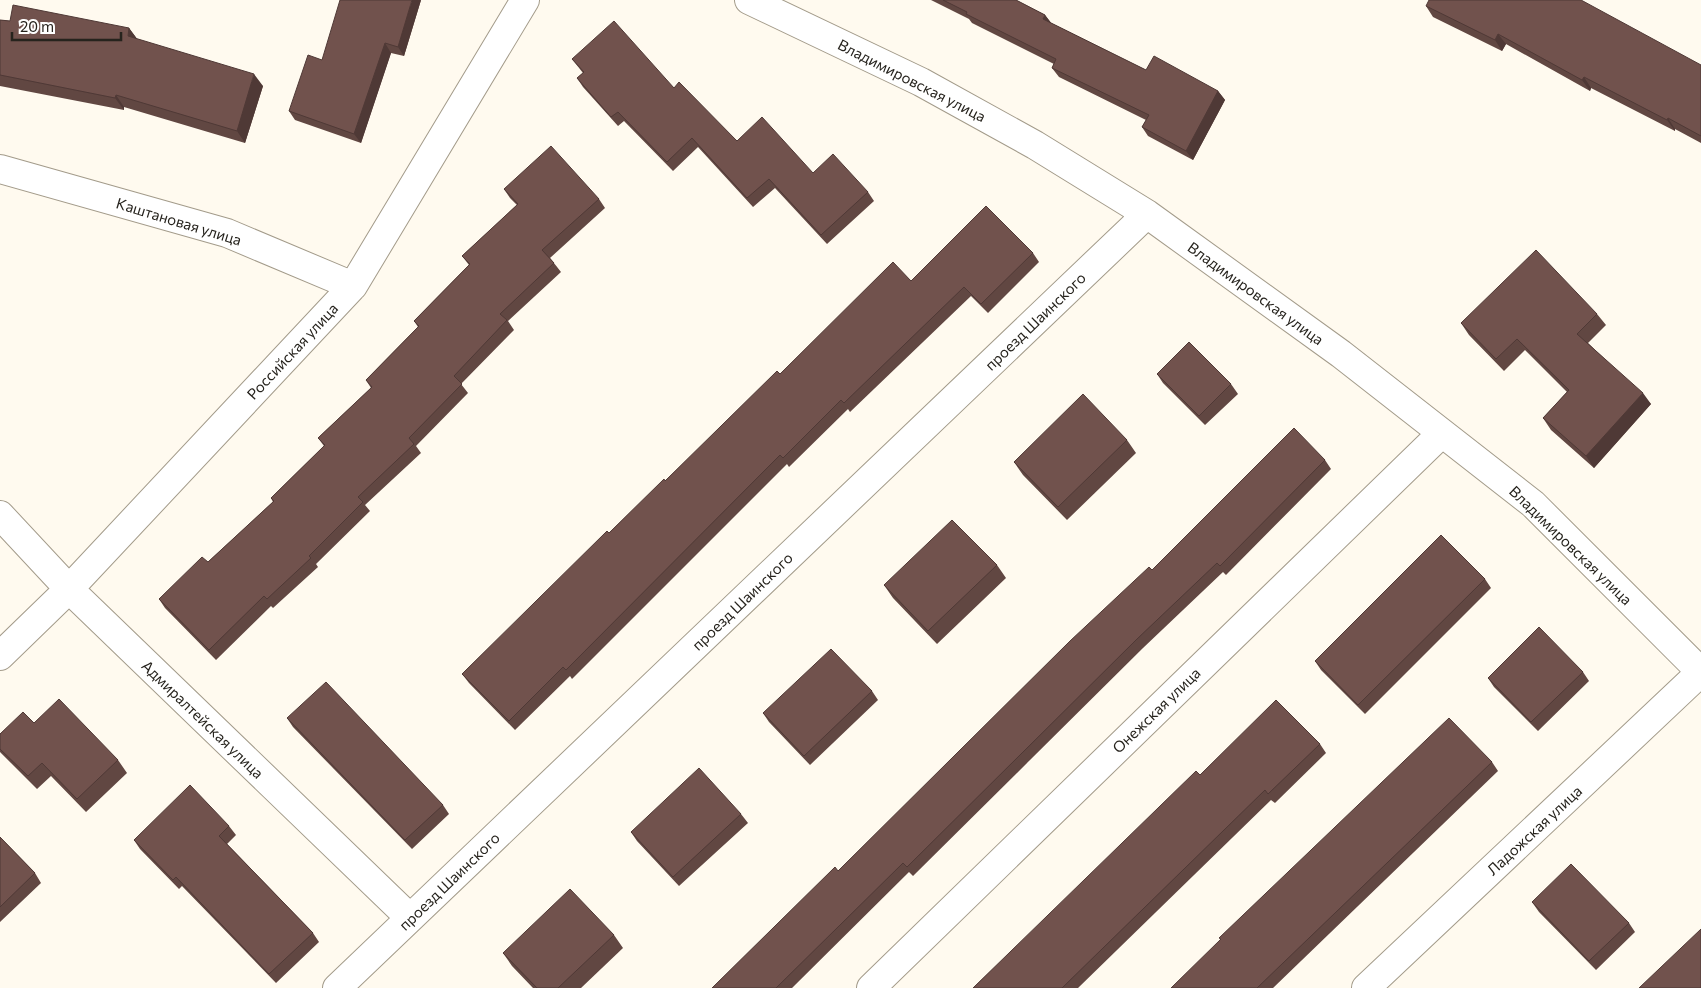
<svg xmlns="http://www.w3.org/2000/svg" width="1701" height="988" font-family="Commissioner,sans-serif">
	<rect width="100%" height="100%" fill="#fffaef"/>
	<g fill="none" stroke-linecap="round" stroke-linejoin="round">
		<defs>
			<path id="minor" d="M749,0l172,82 114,63 112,69 194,140 192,150 168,168
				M0,169l227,64 126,53
				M0,515l69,74 341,329
				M0,656l69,-67 284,-303 172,-286
				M337,988l810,-774
				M871,988l571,-555
				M1366,988l335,-316"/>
		</defs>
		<use href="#minor" stroke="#a39b8a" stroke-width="30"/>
		<use href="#minor" stroke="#fff" stroke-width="28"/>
	</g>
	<path fill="#614742" d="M421,0l-17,56 -13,-3 -30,90 -66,-23 -6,-9 33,-51z
		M931,0h85l29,15 6,8 95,47 72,21 7,9 -32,60 -45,-24 -6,-9 4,-7 -87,-43 -7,-9 2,-4 -82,-41 -3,-4z
		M1426,6l275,59v78l-26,-14v2l-84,-43 -1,3 -84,-47 -4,7 -69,-34z
		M0,20l10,1 119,7 8,11 126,47 -18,57 -121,-36v3l-124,-24z
		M572,59l102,29 63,53 76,32 55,19 6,9 -47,43 -52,-56 -22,19 -55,-60 -25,24 -49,-50 -6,5 -35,-39 -6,-9 6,-5z
		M504,189l95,10 6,9 -55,50 11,14 -53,49 6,9 -53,54 7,9 -52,53 5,7 -56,52 5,6 -54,53 2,3 -45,41 -2,-2 -55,54 -51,-52 -6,-9 49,-37 65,-60 -2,-4 53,-52 -6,-8 53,-50 -5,-8 52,-53 -4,-6 55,-56 -7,-9 55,-51 -7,-7z
		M1033,253l6,9 -51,51 -17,-17 -121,116 -2,-3 -59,58 -2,-3 -215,215 -2,-3 -55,54 -46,-47 -7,-9 147,-141 171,-159 131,-93z
		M1597,314l9,11 -18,18 63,61 -57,64 -43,-38 -8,-12 24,-26 -42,-42 -21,21 -35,-36 -8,-12z
		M1157,374l74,10 7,10 -33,31 -42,-42z
		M1127,440l9,13 -69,67 -44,-45 -9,-13z
		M1325,460l6,9 -105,106 -3,-3 -80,76 -230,228 -4,-4 -117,116h-80l126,-117 314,-301z
		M997,565l9,13 -69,66 -44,-46 -9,-13z
		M1485,579l6,9 -126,126 -44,-44 -6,-9z
		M1583,672l6,9 -51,50 -44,-44 -6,-9z
		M872,691l6,9 -68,65 -41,-43 -6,-9z
		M287,718l156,87 6,9 -37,35 -119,-122z
		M34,723l84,37 9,13 -41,39 -35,-36 -14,13 -37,-37v-18z
		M1320,744l6,9 -51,50 -4,-3 -193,188h-105l227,-213z
		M1492,762l6,9 -225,217h-102z
		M741,814l7,9 -69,63 -42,-45 -6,-9z
		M229,826l7,9 -9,9 86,89 6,9 -43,41 -94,-97 -3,3 -39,-40 -6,-9z
		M0,837l35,36 6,10 -41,39z
		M1532,902l97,21 6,9 -39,38 -57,-58z
		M614,935l9,13 -42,40h-48l-21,-22 -9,-13z"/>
	<path fill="#4f3936" d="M412,0h9l-17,56 -6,-9z
		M1045,15l7,9 -9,-5z
		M129,28l9,12 -10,-4z
		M1498,34l8,10 -4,7 -7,-11z
		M385,43l6,10 -30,90 -7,-9z
		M254,74l9,12 -18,57 -8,-12z
		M1584,77l7,11 -1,3 -8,-11z
		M1218,91l7,9 -32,60 -7,-9z
		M116,95l8,12v3l-9,-12z
		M1668,118l7,11v2l-8,-11z
		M1643,393l8,11 -57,64 -8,-12z"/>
	<path fill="#71524d" stroke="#4f3936" d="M340,0h72l-14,47 -13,-4 -31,91 -65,-23 19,-56 14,5z
		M943,0h73l29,15 -2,4 103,51 8,-14 64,35 -32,60 -44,-24 7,-12 -97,-47 4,-9 -90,-45 1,-2z
		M1429,0h152l120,65v71l-33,-18 -1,2 -83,-43 -2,3 -84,-46 -3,6 -69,-34z
		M13,5l116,23 -1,8 126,38 -17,57 -121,-36 -1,3 -115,-23v-55l10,1z
		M614,21l60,67 5,-6 58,59 25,-24 51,56 20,-19 35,38 -47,43 -52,-56 -22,19 -55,-60 -25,24 -49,-50 -7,5 -34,-39 7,-6 -12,-13z
		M551,146l48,53 -57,51 12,13 -54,51 7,6 -53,56 8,8 -53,54 5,6 -56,53 5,5 -54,54 2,2 -44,41 -3,-3 -55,54 -50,-51 43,-42 6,5 66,-61 -3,-3 54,-53 -7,-7 54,-51 -6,-7 53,-54 -5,-5 56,-57 -8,-8 56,-52 -14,-15z
		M986,206l47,47 -52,51 -17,-17 -120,116 -3,-3 -58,58 -3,-3 -214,215 -3,-3 -54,54 -47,-47 145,-143 2,2 55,-54 1,2 112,-110 3,3 113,-112 18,19z
		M1536,250l61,64 -20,20 66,59 -57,63 -43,-38 26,-28 -52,-51 -21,20 -35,-36z
		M1189,342l42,42 -32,32 -42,-42z
		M1083,394l44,46 -69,67 -44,-45z
		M1294,428l31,32 -105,106 -3,-3 -80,76 -230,228 -4,-4 -127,125h-64l123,-121 3,4 232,-230 79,-74 3,3z
		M952,520l45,45 -69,66 -44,-46z
		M1441,535l44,44 -127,126 -43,-44z
		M1539,627l44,45 -52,50 -43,-44z
		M831,649l41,42 -68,65 -41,-43z
		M326,682l117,123 -38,35 -118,-122z
		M59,699l59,61 -41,39 -35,-36 -14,13 -28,-27v-15l23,-22 11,11z
		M1276,700l44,44 -52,50 -3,-4 -203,198h-89l223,-217 4,4z
		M1449,718l43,44 -235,226h-86l50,-49 -2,-1z
		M699,768l42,46 -68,63 -42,-45z
		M190,785l39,41 -10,10 94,97 -44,41 -93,-97 -3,3 -39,-40z
		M0,837l35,36 -35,34z
		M1571,864l58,59 -40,38 -57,-59z
		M570,889l44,46 -56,53h-21l-34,-35z
		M1701,929v59h-62z"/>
	<g text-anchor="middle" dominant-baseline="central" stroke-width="5" stroke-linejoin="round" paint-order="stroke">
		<g font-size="15" fill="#26231d" stroke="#fff">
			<text transform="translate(912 80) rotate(27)">Владимировская улица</text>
			<text transform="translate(179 221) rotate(17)">Каштановая улица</text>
			<text transform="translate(1256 293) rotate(36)">Владимировская улица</text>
			<text transform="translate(1035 321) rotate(-44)">проезд Шаинского</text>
			<text transform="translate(292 351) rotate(-47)">Российская улица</text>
			<text transform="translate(1571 545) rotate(44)">Владимировская улица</text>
			<text transform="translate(742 601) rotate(-44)">проезд Шаинского</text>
			<text transform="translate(1156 710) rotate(-44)">Онежская улица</text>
			<text transform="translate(203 719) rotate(44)">Адмиралтейская улица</text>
			<text transform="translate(1534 830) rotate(-43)">Ладожская улица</text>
			<text transform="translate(449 881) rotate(-44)">проезд Шаинского</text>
		</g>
	</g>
	<path d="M12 32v8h109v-8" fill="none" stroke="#26231d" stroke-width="2.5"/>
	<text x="20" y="32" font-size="15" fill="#26231d" stroke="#ffffff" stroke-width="4" paint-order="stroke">20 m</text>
</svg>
